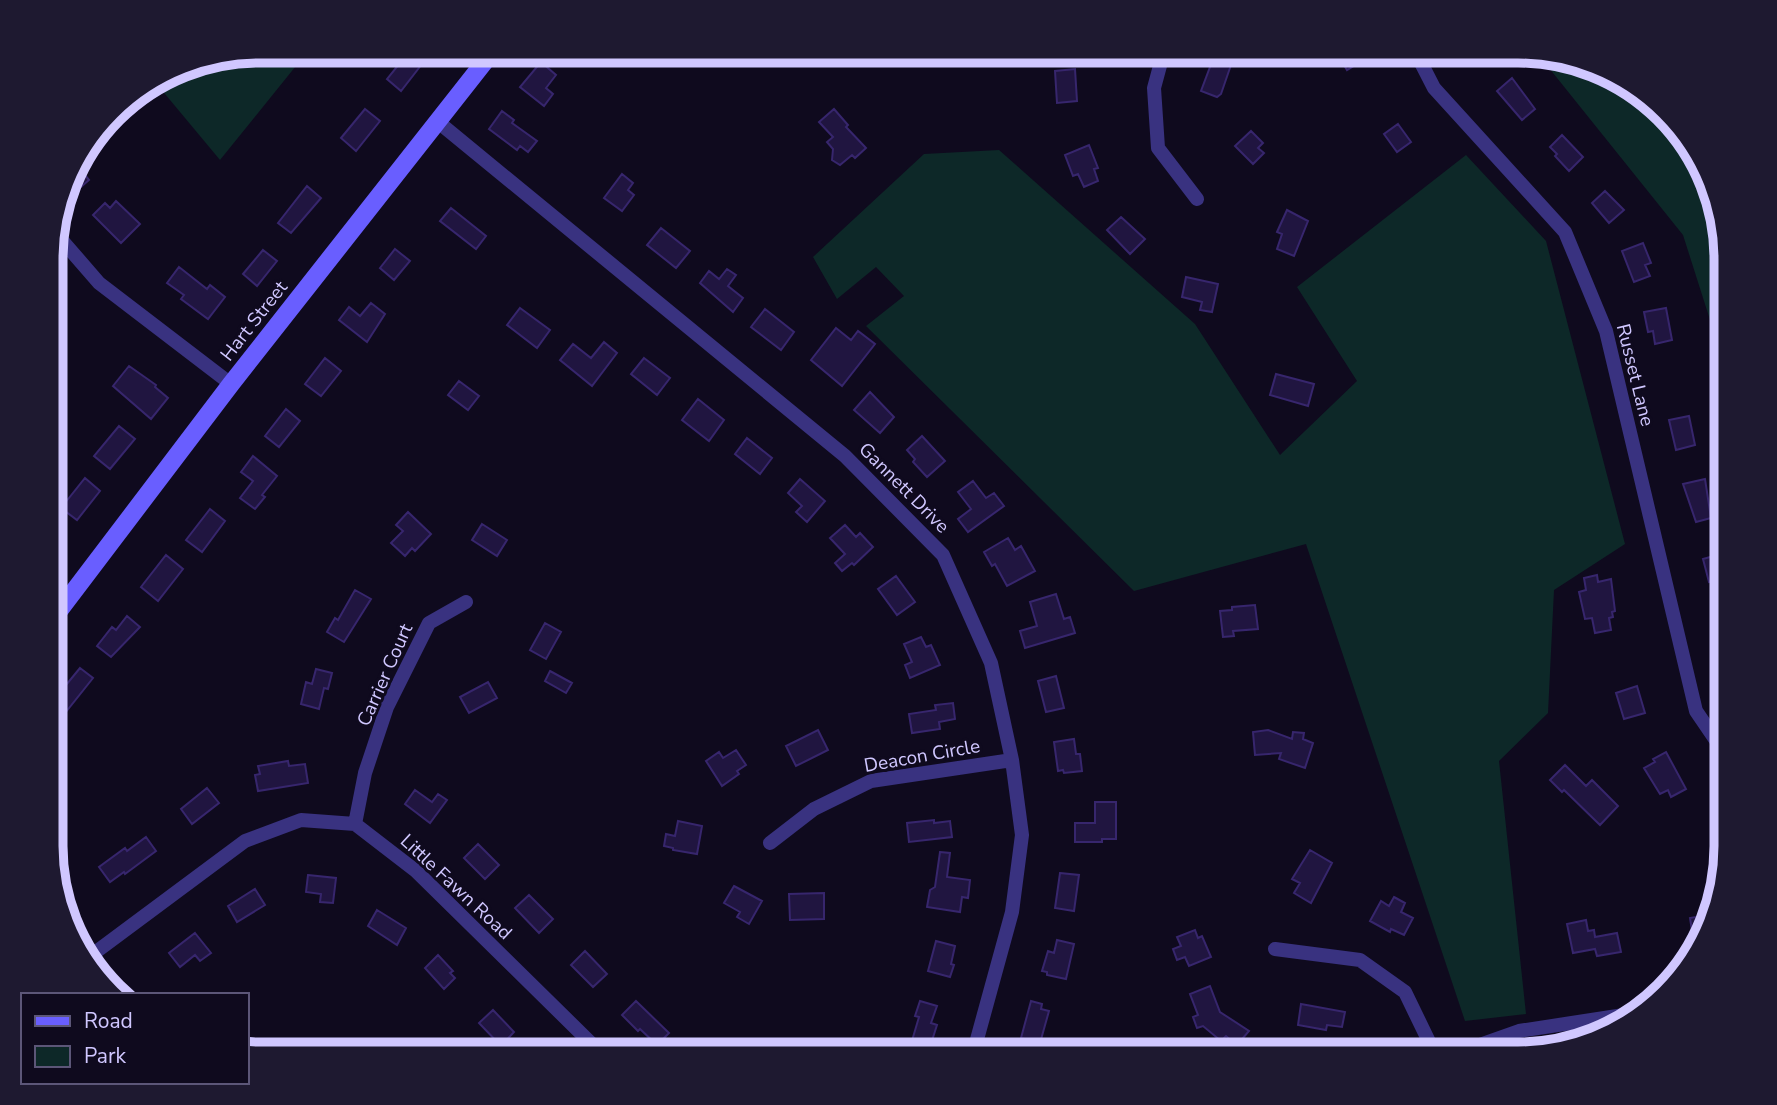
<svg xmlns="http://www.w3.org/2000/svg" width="1777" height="1105" font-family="'Nunito Sans',sans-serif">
	<rect width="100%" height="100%" fill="#0f0a1e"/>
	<path fill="#0d2828" d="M259,51h49l-88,109 -65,-78 25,-16z
		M1541,58l92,28 65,68 28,91v125l-43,-135z
		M999,150l196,174 85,131 77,-74 -60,-94 169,-132 80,86 79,303 -71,46 -6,123 -49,48 27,253 -61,7 -159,-477 -172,47 -268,-265 38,-30 -28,-29 -39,32 -24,-42 111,-103z"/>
	<path fill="#201540" stroke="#37266d" stroke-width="2" d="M1336,51h20l6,10 -15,9z
		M408,53l14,11 -21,27 -14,-12z
		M1213,59l18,6 -10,29 -4,3 -16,-6z
		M541,62l15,13 -10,13 7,6 -9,12 -24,-19z
		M1075,69l2,32 -20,2 -2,-32z
		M1512,78l23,31 -13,11 -25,-29z
		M365,109l15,12 -24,30 -15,-13z
		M834,109l14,16 -2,2 20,21 -11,10 -3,-3 -12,10 -8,-5 1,-11 -6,-7 6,-5 -14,-15z
		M502,111l12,9 -2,3 25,18 -9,11 -8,-6 -3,4 -28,-21z
		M1398,124l13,18 -14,10 -13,-18z
		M1251,131l12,12 -5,5 6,5 -11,11 -18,-18z
		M1562,135l21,22 -14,14 -14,-15 2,-2 -7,-7z
		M1089,145l9,23 -4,1 4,12 -14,6 -6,-13 -5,2 -8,-21z
		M75,163l14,17 -16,14 -7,-8z
		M622,174l11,9 -5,7 6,5 -12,16 -18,-13z
		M307,186l14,12 -30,35 -13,-10z
		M1605,191l19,19 -15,13 -17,-20z
		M116,201l24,23 -19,19 -28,-28 12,-12 5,5z
		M451,208l35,28 -10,13 -36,-28z
		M1287,210l21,11 -14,35 -17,-7 5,-15 -5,-2z
		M1121,217l24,22 -15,15 -23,-24z
		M661,228l29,23 -14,17 -29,-23z
		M1643,243l8,20 -6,2 5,11 -16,6 -12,-31z
		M395,249l15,12 -16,19 -14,-12z
		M263,250l14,11 -20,25 -14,-12z
		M179,267l28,22 3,-4 15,12 -17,22 -27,-20 3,-4 -17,-12z
		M727,269l9,6 -8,11 15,12 -10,14 -33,-29 9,-12 10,8z
		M1186,277l32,7 -6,28 -12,-2 2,-8 -20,-5z
		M371,303l14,11 -18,28 -28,-22 10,-13 11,9z
		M520,308l30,22 -13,18 -30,-23z
		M1666,308l6,32 -17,4 -2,-13 -5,1 -4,-20z
		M765,309l29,23 -13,18 -30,-23z
		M836,328l15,12 7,-9 17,13 -33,42 -31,-26z
		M604,342l13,11 -25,33 -32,-26 13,-16 18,14z
		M325,358l16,13 -20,25 -16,-12z
		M644,358l26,20 -13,17 -26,-21z
		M129,366l27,19 -1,2 13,11 -17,21 -38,-33z
		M1276,374l38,10 -6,22 -38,-11z
		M459,381l20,15 -11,14 -20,-15z
		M870,392l24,25 -14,16 -26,-23z
		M698,399l26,21 -15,21 -27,-21z
		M286,409l14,12 -21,26 -14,-11z
		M1689,416l6,29 -19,5 -7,-30z
		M119,426l16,13 -25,30 -16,-13z
		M922,436l23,25 -18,16 -14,-15 2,-3 -8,-9z
		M747,438l25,20 -12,16 -25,-20z
		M253,456l24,20 -15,19 3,2 -10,12 -15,-11 13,-17 -12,-9z
		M85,478l15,13 -23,29 -16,-12z
		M800,479l25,22 -18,21 -11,-10 6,-6 -14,-13z
		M1705,479l6,39 -15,4 -13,-38z
		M973,481l13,17 8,-5 10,13 -36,26 -10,-13 13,-10 -13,-17z
		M210,509l15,12 -23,31 -16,-12z
		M408,512l23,22 -16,17 -3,-3 -7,8 -14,-13 12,-12 -7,-6z
		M482,524l25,16 -10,16 -25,-16z
		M845,525l11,12 4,-4 13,14 -19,18 -2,-2 -10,8 -7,-8 10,-9 -15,-16z
		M1008,538l7,12 6,-4 14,25 -28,15 -12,-22 -3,2 -8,-14z
		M1721,554l5,23 -17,5 -6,-23z
		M166,555l17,14 -25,32 -17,-14z
		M1597,575l1,7 13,-3 4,32 -3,1 1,5 -4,1 2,12 -16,3 -3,-15 -7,1 -6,-27 7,-2 -2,-12z
		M896,576l19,26 -18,13 -19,-26z
		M355,590l16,9 -27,43 -17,-10 8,-14 3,2z
		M1056,594l8,25 6,-2 5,16 -50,15 -5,-17 17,-5 -7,-24z
		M1255,605l3,24 -25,2 1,5 -11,1 -3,-26 12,-1v-3z
		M127,616l13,11 -29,30 -14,-11 15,-19 4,3z
		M545,623l16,9 -15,27 -16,-9z
		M921,637l5,10 5,-2 9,20 -30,13 -5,-13 7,-3 -8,-18z
		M80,668l13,10 -28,35 -13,-11z
		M316,669l16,4 -4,16 -4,-1 -5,21 -18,-5 5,-22 6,2z
		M550,671l22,12 -6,10 -21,-12z
		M1056,676l8,32 -18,4 -8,-31z
		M488,682l9,16 -28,15 -9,-16z
		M1637,686l8,27 -21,6 -8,-26z
		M953,703l2,16 -16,3 1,7 -28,4 -3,-19 27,-4 -1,-5z
		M818,730l10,20 -32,16 -10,-20z
		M1268,730l24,9 1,-7 11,1 -1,6 10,4 -8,25 -26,-9 2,-6 -26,2 -2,-23z
		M1074,739l2,15h4l2,17 -18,2 -1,-3 -5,1 -4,-29z
		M736,750l10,15 -9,6 2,3 -17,12 -16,-25 13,-9 4,6z
		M1666,752l20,37 -15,8 -3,-7 -8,4 -16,-26 11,-6 -2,-3z
		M288,761l1,5 16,-2 3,19 -50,8 -3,-16 5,-1 -2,-8z
		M1565,765l21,21 6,-6 26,26 -18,19 -36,-35 -2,2 -12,-12z
		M207,788l12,15 -27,21 -11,-15z
		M415,790l17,12 6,-8 9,6 -17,23 -25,-19z
		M1095,802h21v37h-14v3h-27v-19h20z
		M934,820v3l16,-2 2,16 -43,5 -2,-19z
		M678,821l24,5 -5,28 -24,-4v-2l-9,-2 2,-12 9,2z
		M146,837l10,14 -31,23 -1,-2 -14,10 -11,-15 26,-19 2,3z
		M478,844l21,21 -14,14 -21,-21z
		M1310,850l22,13 -21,40 -17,-10 6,-10 -8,-4z
		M940,852l10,1 -3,24 23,3 -2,18 -6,-1 -2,15 -33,-5 3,-17 5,-3z
		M1060,873l19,2 -5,36 -19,-3z
		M308,875l28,3 -3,25 -13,-1 1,-8 -15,-2z
		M734,886l28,15 -13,23 -12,-7 3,-5 -16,-9z
		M255,889l10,16 -28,17 -9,-16z
		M824,893v26l-34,1 -1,-26z
		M529,895l24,24 -14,14 -24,-25z
		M1394,897l11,6 -4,9 12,6 -9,17 -13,-6 -1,3 -20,-11 11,-20 8,5z
		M377,910l29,18 -9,17 -29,-19z
		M1707,915l-3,8 -9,27 -5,-32z
		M1586,920l2,11 6,-1 1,7 22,-4 4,19 -24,4 -2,-7 -22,4 -6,-29z
		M1195,930l3,8 4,-2 9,21 -22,9 -4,-9 -8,3 -4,-11 8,-3 -4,-9z
		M195,933l16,20 -11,8 -5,-6 -15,12 -11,-14z
		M1057,940l17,4 -8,35 -19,-4v-3l-5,-1 6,-20 6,2z
		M936,941l19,5 -4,18 3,1 -4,12 -22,-6z
		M585,951l22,23 -14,13 -22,-22z
		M438,955l15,16 -3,2 5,5 -11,11 -19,-21z
		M1210,986l10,26 29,19 -12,14 -11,-9 -5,5 -18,-15 -6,2 -4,-11 5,-2 -8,-21z
		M636,1001l33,32 -12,12 -17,-16 -2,2 -16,-16z
		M920,1001l17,5 -6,17 6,2 -8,25 -18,-6 8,-27 -4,-1z
		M1031,1001l11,3 -1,5 8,2 -9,32 -19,-5z
		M1301,1004l44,8 -3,15 -15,-2 -1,5 -28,-5z
		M493,1010l21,22 -13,14 -22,-23z"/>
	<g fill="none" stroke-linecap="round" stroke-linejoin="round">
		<path stroke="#393280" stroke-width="14" d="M1164,51l-10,37 4,60 39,51
			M1415,51l19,37 131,144 41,99 90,380 30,44
			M437,121l408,335 98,99 48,108 21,97 10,75 -10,77 -39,142
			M53,230l46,53 132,101
			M355,824l10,-51 22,-66 42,-84 37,-21
			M770,843l44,-34 57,-28 141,-21
			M1275,949l85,11 45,32 30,62
			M85,960l160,-119 56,-21 54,4 61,47 186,183
			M1454,1054l65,-23 118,-18"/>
		<path stroke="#695eff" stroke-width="18" d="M52,620l179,-236 262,-333"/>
	</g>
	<g text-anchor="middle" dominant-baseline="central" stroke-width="6" stroke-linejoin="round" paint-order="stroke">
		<g font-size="19" fill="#d0c7ff" stroke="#0f0a1e">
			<text transform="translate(254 321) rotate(-52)">Hart Street</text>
			<text transform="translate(1635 375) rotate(76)">Russet Lane</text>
			<text transform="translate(904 488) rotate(45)">Gannett Drive</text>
			<text transform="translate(385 675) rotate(-66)">Carrier Court</text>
			<text transform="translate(922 756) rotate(-10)">Deacon Circle</text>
			<text transform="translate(456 887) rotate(43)">Little Fawn Road</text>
		</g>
	</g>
	<path d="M0 0H1777V1105H0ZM259 63H1518A196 196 0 0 1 1714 259V846A196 196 0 0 1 1518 1042H259A196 196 0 0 1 63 846V259A196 196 0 0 1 259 63Z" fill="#1e1930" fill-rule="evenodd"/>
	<path fill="none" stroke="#d0c7ff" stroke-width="9" d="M259 63H1518A196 196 0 0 1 1714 259V846A196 196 0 0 1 1518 1042H259A196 196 0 0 1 63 846V259A196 196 0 0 1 259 63Z"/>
	<rect x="21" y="993" width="228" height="91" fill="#0f0a1e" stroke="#5c5678" stroke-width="2"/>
	<rect x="35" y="1016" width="35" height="10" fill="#695eff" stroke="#5c5678" stroke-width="2"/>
	<text x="84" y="1028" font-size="21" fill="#d0c7ff">Road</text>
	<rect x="35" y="1046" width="35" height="21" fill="#0d2828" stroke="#5c5678" stroke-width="2"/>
	<text x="84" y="1063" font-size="21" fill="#d0c7ff">Park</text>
</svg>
